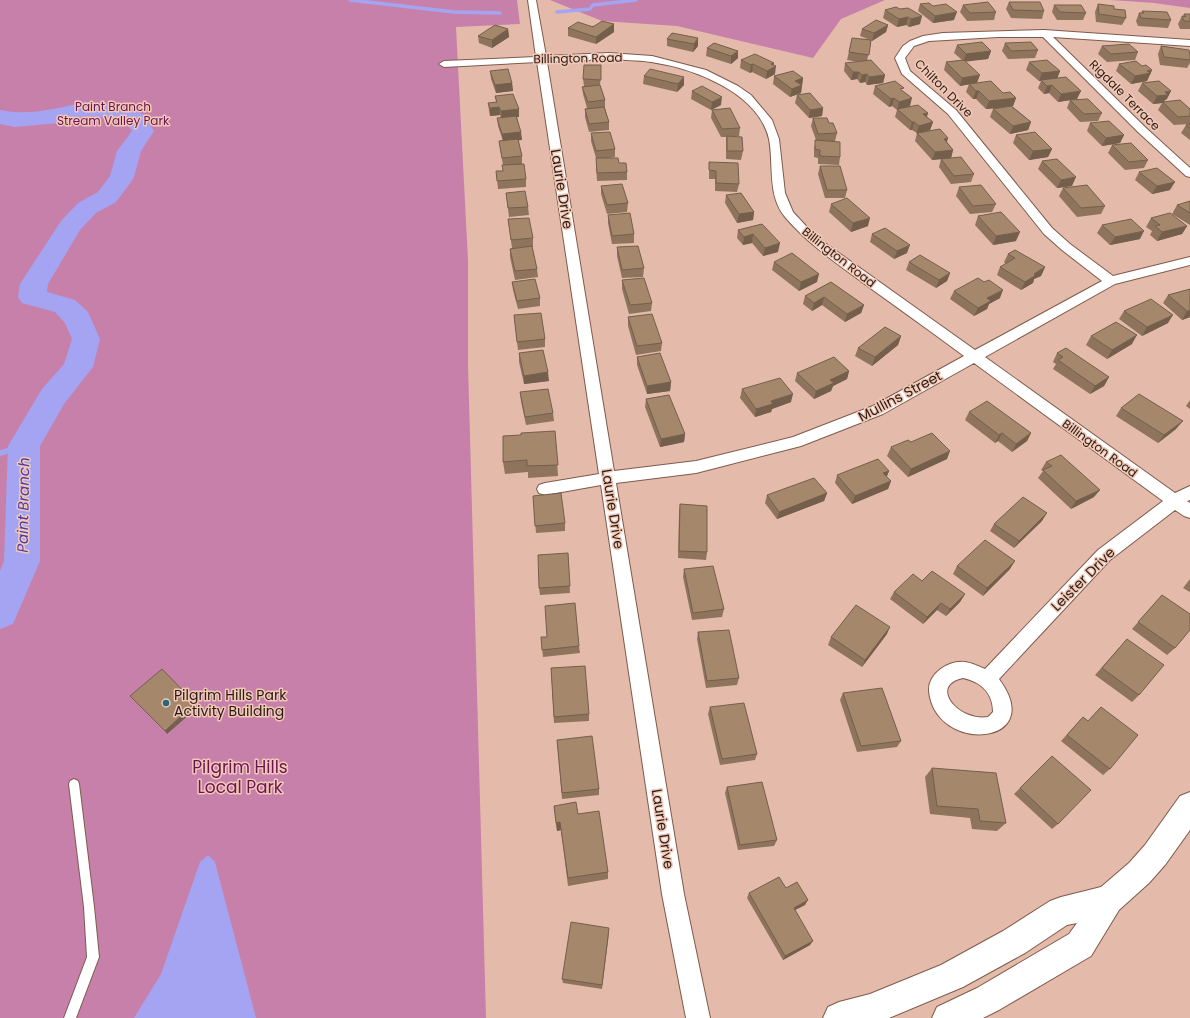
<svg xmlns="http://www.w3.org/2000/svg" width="1190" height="1018" font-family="Poppins,sans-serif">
	<rect width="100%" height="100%" fill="#e4bbaa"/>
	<path fill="#c680aa" d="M0,0h517l3,24 -64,3 12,233v104l18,654h-486z
		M550,0h335l-44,19 -28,39 -136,-32 -75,-5z
		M1111,0h79v8l-36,-5z"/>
	<path fill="#a5a4f3" d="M208,855l7,7 41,156h-122l27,-44 39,-112z"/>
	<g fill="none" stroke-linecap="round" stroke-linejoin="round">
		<path stroke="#a5a4f3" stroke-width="3.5" d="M350,0l104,12 46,1
			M557,12l33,-3 3,-4 43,-5"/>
		<path stroke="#a5a4f3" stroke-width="5.5" d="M0,453l24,-7"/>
		<path fill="#a5a4f3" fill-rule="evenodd" d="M84,102l26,3 33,9 11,17 -13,20 -7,26 -3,5 -15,20 -20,11 -16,17 -32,54 -1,8 28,8 13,12 12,27 -7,28 -29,37 -24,42v115l-27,63 -13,5v-58l4,-10 4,-115 34,-57 22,-25 8,-25 -7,-16 -10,-11 -33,-9 -4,-6 2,-13 41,-63 17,-18 20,-11 12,-16 7,-25 15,-20 -5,-7 -19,-6 -23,-2 -26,7 -44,4 -15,-3v-14c28,6 56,-1 84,-8z"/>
		<defs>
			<path id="service" d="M74,779l4,2 1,3 15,123 5,50 -23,61h-12l23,-61 -3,-50 -15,-123 1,-3z"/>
			<path id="minor" d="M528,0h8l10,56 63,-3 43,3 54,14 32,16 13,9 21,25 7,19 6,54 8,19 13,14 16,15 153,109 127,-69 -40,-31 -18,-16 -96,-120 -46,-40 -7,-16 8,-12 7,-5 13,-5 20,-3 101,-3 146,10v6l-137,-9 93,91 44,40v9l-4,-1 -48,-44 -95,-95h-45l-69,4 -15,5 -9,12 5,13 46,39 96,118 18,16 43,32 77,-19v8l-75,19 -130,73 190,136 15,-7v14l-3,1 3,2v15l-6,-2 -9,-6 -65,50 -111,119c50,67 -64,76 -70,12 -1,-17 19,-31 36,-29 7,1 13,4 20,7l113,-119 65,-49 -189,-138 -91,51 -82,32 -105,27 -80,10 68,411 26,124h-24l-24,-124 -61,-409 -56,10 -6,-2 -2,-4 2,-4 6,-2 54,-9 -62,-412 -93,5 -5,-3 5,-3 92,-4zM609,59c14,1 28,1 42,3 42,6 107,30 118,77 5,26 -2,56 16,78 24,28 53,47 81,68 33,24 66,47 98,71l-91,50 -80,31 -97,24 -82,10 -67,-409zM963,678c18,4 30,15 30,34l-5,5c-30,5 -60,-32 -25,-39z"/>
			<path id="primary" d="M1190,792v38l-25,35 -16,18 -30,27 -28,46 -92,54 -16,8h-51l5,-11 40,-19 92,-54 8,-11 -10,2 -42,28 -62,34 -74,31h-66l5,-11 11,-5 31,-8 71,-29 62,-34 47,-30 11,-4 40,-10 28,-24 16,-18 35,-49z"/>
		</defs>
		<use href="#service" stroke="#7e5a4b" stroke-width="2"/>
		<use href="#minor" stroke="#7e5a4b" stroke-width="2"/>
		<use href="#primary" stroke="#7e5a4b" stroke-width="2"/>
		<use href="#service" fill="#fff" fill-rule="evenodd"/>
		<use href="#minor" fill="#fff" fill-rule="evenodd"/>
		<use href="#primary" fill="#fff" fill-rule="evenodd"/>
	</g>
	<path fill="#8e745d" d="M1009,2l35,9 -2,8 -31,-1 -5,-9z
		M920,4l13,2 21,14 -21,3 -15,-12z
		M1098,4l16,5 12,9 -4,7 -26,-3 -1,-10z
		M963,5l33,7 -2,8 -27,1 -7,-9z
		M1054,5l32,8 -3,7h-26l-5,-8z
		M896,7l24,17 -11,3 -3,-2 -9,2 -14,-9 2,-8z
		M1142,11l29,9 -3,8 -30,-2 -2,-5 3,-8h2z
		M1184,14h6v15h-10l-2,-5 4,-8h1z
		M614,24v8l-18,12 -28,-8v-8z
		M888,25l-2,7 -14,9h-1l-4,20 18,14 -2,8 -16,2 -2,-3 -5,1 -3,-4 -6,1 -7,-9 1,-8 13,-1 -11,-2 5,-22 18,2 -10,-4 2,-7z
		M508,29l1,8 -17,11 -13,-5 -1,-7z
		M672,33l26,13 -5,6 -26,-6v-7z
		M714,43l24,15 -7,6 -25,-8 1,-8z
		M1005,43l33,7 -3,8 -27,1 -6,-8z
		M957,45l34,6 -3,8 -23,2 12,22 39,15 -3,8h-1l19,16 -3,8 -18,4 -20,-17 3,-8 7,-1 -14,1 -10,-10h-3l-7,-7 3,-8 -9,2 -16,-16 2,-8 16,-2 -8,-7z
		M1102,46l36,6 -3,8 -28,2 -9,-8z
		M1161,46l29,9v8l-3,5 -27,-3 -2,-11z
		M741,60l33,5 1,9 -9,5 -14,-7 -2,1 -10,-5z
		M1029,62l31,9 -3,7 20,21 -19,3 -9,-9 -5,1 -6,-6 3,-7h-2l-13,-11z
		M1119,64l23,2 10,4 -5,11 -16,3 -15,-13z
		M601,65l-1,22 5,13v8l4,14v8l-20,2 -4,-15v-8l2,-1 -4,-14 -1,-7 2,-1 -1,-7z
		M490,71l22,12 1,8 -17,2 -5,-14z
		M644,76l40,1v8l-7,7 -34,-8z
		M774,76l29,2 -2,15 -11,4 -17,-13z
		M1142,83l25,16 -2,1 -1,2 26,7v15l-16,1 -16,-15 4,-7 -9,1 -15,-13z
		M875,86l28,6 7,14 -7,2 24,9 6,5 -3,8 18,8 -1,4 6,8 -2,8 -19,2 -17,-19 2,-8 -5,-3h-2l-15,-13 2,-7 -5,-4 -3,1 -16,-13z
		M692,91l29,14 -10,5 -20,-11z
		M797,95l26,13 -1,8 -13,2 -14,-15z
		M495,96l24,21h-2l5,23h-4l4,16v8l4,15v8l-28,2 -2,-18h7v-6l-3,-16 -1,-8h4l-5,-15 -1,-8h4l-1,-3 -10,1 -1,-5 -1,-8 8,-1z
		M1070,100l32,13 -4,8 -18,1 -13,-14z
		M712,110l28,18 -1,8 -10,1 14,14 -2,9 -15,-1v-22h-5l-10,-19z
		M813,118l16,5 8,10 -2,8 5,16 -1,8 -21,-1v-6l-4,-1v-9l2,-8 -5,-14z
		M1090,123l34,12 -4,8 -18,3 -15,-15z
		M1190,124v16l-9,-7 5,-8z
		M591,133l24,16v8l-6,1 10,5 8,9v8l-30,1 -1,-15v-8l-5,-17z
		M1016,135l36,14 -4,8 -19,3 -16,-17z
		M1112,145l36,15 -4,8 -19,2 -17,-17z
		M941,159l33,15 -3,8 -20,2 -12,-17z
		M1042,161l30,25 -15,2 -19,-19z
		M709,162l30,22 -2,8 -22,-1v-12h-6z
		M820,166l27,24 -2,8h-20l-7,-24z
		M1139,172l31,18 -18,4 -17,-14z
		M601,186l27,17 -1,9 -20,2 -6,-20z
		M959,187l37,17 -4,8 -22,2 -14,-18z
		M1063,188l42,18 -4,8 -24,3 -18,-21z
		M506,193l22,14 1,8 -20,2z
		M726,195l28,17 -1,8 -16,3 -12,-20z
		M1190,201v24l-18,-11 5,-9z
		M831,204l37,22 -17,6 -22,-20z
		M608,215l26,19v9l-22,1 -4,-21z
		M978,216l38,25 -23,4 -18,-20z
		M1151,218l36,8 -5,8 -25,7 -7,-6 2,-4 -6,-4z
		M508,219l25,19v9h-1l5,22 1,8 -23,3 -5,-23v-8l2,-1z
		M762,224l16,28 -15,4 -11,-13 -9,2 -6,-7 1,-8z
		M1102,225l38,14 -30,6 -13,-12z
		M872,234l35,19 -13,6 -24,-17z
		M617,247l27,21 -1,9 -21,1 -5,-22z
		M1008,254l37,13 -4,9 -7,3 -1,4 -12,7 -24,-15 3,-8 6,-3 -2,-2z
		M774,262l43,20 -18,9 -27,-21z
		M909,262l41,11 -3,8 -11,7 -30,-18z
		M622,280l30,23 -1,8 -22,3 -7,-25z
		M512,282l28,16v8l-22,3 -5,-19z
		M831,282l33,23 -3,8 -16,9 -23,-17 -10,6 -9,-7 2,-8z
		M1190,289v28l-8,3 -19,-17 5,-8z
		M954,291l46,7 -11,6 -2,5 -13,7 -24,-17z
		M1124,311l44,12 -26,13 -23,-17z
		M514,315l31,24v8l-27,3z
		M628,317l34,26 -1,8 -25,4 -8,-29z
		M901,336l-3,9 -26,21 -17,-10 3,-8z
		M1091,336l41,8 -25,15 -21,-14z
		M519,353l30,28 -25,3 -5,-22z
		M1057,353l52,24 -5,9 -14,8 -37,-25 3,-5 -3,-2z
		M637,357l34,25 -1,9 -23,3 -10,-29z
		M849,371l-2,8 -14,7 -2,5 -17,8 -19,-18 2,-8z
		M742,389l49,13 -19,7 -1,3 -16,5 -15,-19z
		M520,392l33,21 1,8 -28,4 -5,-24z
		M646,399l39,35 -1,8 -24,5 -15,-40z
		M1190,400v9l-4,-3z
		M1121,408l55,21 -18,14 -42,-27z
		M969,412l62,21 -4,8 -15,11 -14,-11 -3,2 -30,-23z
		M555,431l3,45 -30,2v-6l-23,2 -2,-12 18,-27z
		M911,442l36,17 -39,18 -21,-21 4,-9z
		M1046,462l48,35 -23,12 -33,-31 5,-7 -2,-1z
		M889,471l-3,6 5,4 -3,8 -36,15 -17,-21 2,-8z
		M827,493l-3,8 -47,18 -12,-16 2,-8z
		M533,496l32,27v8l-29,2z
		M680,504l27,48 -1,8 -28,-2 1,-46z
		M1042,521l-28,27 -24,-17 4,-7z
		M568,553l2,40 -30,2 -1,-7z
		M957,566l53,3 -27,27 -30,-22z
		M684,569l40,40 -2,8 -30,3 -9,-43z
		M1190,579v13l-7,-4z
		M922,581l43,13 -5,8 -14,14 -9,-6 -14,14 -33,-25 4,-7z
		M1162,595l13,53 -8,7 -35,-26z
		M698,632l41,46 -2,7 -31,3 -9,-49z
		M887,634l-25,33 -34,-22 3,-8z
		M541,637l38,9 1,7 -37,4z
		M1127,639l12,56 -7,7 -37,-27z
		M551,668l38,46v7l-35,2z
		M843,693l58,48 -4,6 -40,5 -17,-52z
		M710,707l47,47 -2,6 -35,5 -12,-51z
		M1101,707l9,62 -7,6 -42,-34 22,-24 5,4z
		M557,740l42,49v6l-37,4z
		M1052,756l6,68 -6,5 -38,-35z
		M932,768l74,55 -9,8 -25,-2 -2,-11 -40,-4 -5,-37z
		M727,787l50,53 -3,6 -36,4 -13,-57z
		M554,806l54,66v7l-40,7 -7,-56 -4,1z
		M786,888l19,17 -10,5 15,35 -27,15 -36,-62 2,-5z
		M609,933l-7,56 -39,-6 -1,-4z"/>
	<path fill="#745e4c" d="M957,12l-3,8 -21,3 2,-7z
		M922,16l-2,8 -11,3 2,-8z
		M908,17l-2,8 -9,2 2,-8z
		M614,24v8l-18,12v-7z
		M888,25l-2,7 -14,9 2,-8z
		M508,29l1,8 -17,11v-8z
		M698,38v8l-5,6 1,-8z
		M738,51v7l-7,6v-8z
		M991,51l-3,8 -25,3 3,-8z
		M774,63l-1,5 3,-2 -1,8 -9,5 1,-8 4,-7z
		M753,64l-1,8 -2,1 1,-8z
		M1152,70l-5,11 -16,3 4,-8 12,-5z
		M1060,71l-3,8 -18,2 3,-8z
		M853,72h6l-2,7 -6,1z
		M867,74l-2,8 -5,1 2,-8z
		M885,75l-2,8 -16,2 2,-8z
		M980,75l-3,8 -17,3 2,-8z
		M684,77v8l-7,7 1,-8z
		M803,78l-2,15 -11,4 2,-8 3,-8z
		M512,83l1,8 -17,2 -1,-8z
		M1052,85l-3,8 -5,1 3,-8z
		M976,91h3l-3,8h-3z
		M1081,91l-4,8 -19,3 3,-8z
		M1171,91l-4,8 -2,1 -2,3v-1l-1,1 -9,1 4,-8 8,-4z
		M722,97l-1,8 -10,5 1,-8z
		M894,98l-2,8 -3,1 2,-8z
		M912,98l-2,8 -13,4 2,-8z
		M1016,98l-3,8 -27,3 3,-8z
		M499,107l1,8 -10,1v-8z
		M823,108l-1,8 -13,2 1,-8z
		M519,109v8l-17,2 -1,-8z
		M928,113l-2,8 -3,-7z
		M912,122h2l-2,8h-2z
		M933,122l-3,8 -13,3 -1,1 3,-8z
		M1031,122l-3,8 -18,4 3,-8z
		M521,132l1,8 -19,2 -1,-8z
		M1124,135l-4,8 -18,3 4,-8z
		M948,138l-3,8 -1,-7z
		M1052,149l-4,8 -19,3 4,-9z
		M953,150l-2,8 -19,2 3,-8z
		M1076,177l-4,9 -15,2 4,-8z
		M1175,182l-5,8 -18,4 5,-8z
		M754,212l-1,8 -16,3 2,-9z
		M870,218l-2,8 -17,6 2,-9z
		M1187,226l-5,8 -25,7 5,-9z
		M1144,231l-4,8 -30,6 5,-8z
		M1020,232l-4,9 -23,4 3,-9z
		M753,234l-1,9 -9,2 1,-8z
		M780,243l-2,9 -15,4 2,-8z
		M910,245l-3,8 -13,6 3,-8z
		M1045,267l-4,9 -7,3 -1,4 -12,7 4,-8 9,-8z
		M950,273l-3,8 -11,7 3,-8z
		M819,274l-2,8 -18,9 2,-9z
		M1003,290l-3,8 -11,6 -2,5 -13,7 4,-8 9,-10z
		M824,297l-2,8 -10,6 2,-8z
		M864,305l-3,8 -16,9 2,-8z
		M1187,311h3v6l-8,3z
		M1173,315l-5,8 -26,13 5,-9z
		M1137,335l-5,9 -25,15 5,-9z
		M901,336l-3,9 -26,21 3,-9z
		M849,371l-2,8 -14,7 -2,5 -17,8 2,-8 14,-11z
		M548,372l1,9 -25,3v-8z
		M1109,377l-5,9 -14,8 5,-8z
		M671,382l-1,9 -23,3v-8z
		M793,394l-2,8 -19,7 -1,3 -16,5 1,-8 15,-8z
		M1183,421l-7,8 -18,14 6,-8z
		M1002,433l-4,8 -3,2 4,-8z
		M1031,433l-4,8 -15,11 4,-8z
		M685,434l-1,8 -24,5 1,-8z
		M950,451l-3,8 -39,18 3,-8z
		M889,471l-3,8 -3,-6z
		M891,481l-3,8 -36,15 3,-8z
		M1100,490l-6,7 -23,12 5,-8z
		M827,493l-3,8 -47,18 2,-7z
		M1047,513l-5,8 -28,27 5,-7z
		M1015,561l-5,8 -27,27 4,-8z
		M965,594l-5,8 -14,14 4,-7z
		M941,603l-4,7 -14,14 4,-7z
		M890,627l-3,7 -25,33 3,-7z
		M195,703l3,4 -31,27 -2,-3z
		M560,822l1,8 -4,1 -1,-8z
		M808,900l-3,5 -14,7 3,-4z
		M813,941l-3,4 -27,15 2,-4z"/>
	<path fill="#a5876c" stroke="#745e4c" d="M988,2l8,10 -26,1 -7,-8z
		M1009,2h31l4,9 -31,-1z
		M929,3l4,3 13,-2 11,8 -22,4 -15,-12z
		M1098,4l16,2v3l11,1 1,8 -27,-4z
		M1054,5h27l5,8 -26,-1z
		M896,7l4,2 8,-1 14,8 -11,3 -3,-2 -9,2 -14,-9z
		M1142,11l25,1 4,8 -30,-2 -2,-5h5z
		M1184,14h6v7h-6l-2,-5 4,1z
		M876,20l12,5 -14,8 -12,-4z
		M602,21l12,3 -18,13 -28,-9 10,-6 15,5z
		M495,25l13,4 -16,11 -14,-4z
		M672,33l26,5 -4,6 -27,-5z
		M852,38l19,2 -2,15 -20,-3z
		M982,42l9,9 -25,3 -9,-9z
		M1031,42l7,8 -27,1 -6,-8z
		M714,43l24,8 -7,5 -24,-8z
		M1129,44l9,8 -27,2 -9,-8z
		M1161,46l28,4 1,5v5l-26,-3z
		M755,54l19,9 -3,1 5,2 -9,5 -14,-7 -2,1 -10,-5z
		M871,60l14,15 -16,2 -2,-3 -5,1 -3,-3h-6l-8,-9z
		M964,60l16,15 -18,3 -16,-16z
		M1047,60l13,11 -18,2 -13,-11z
		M1136,61l6,5 4,-1 6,5 -5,1 4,2 -16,3 -16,-12z
		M584,65h17v15l-18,-1z
		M508,69l4,14 -17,2 -5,-14z
		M650,69l34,8 -6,7 -34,-8z
		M793,71l10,7 -8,3 7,4 -10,4 -18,-13z
		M1066,77l15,14 -20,3 -9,-9 -5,1 -6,-6z
		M895,81l9,7 -4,1 12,9 -13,4 -5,-4 -3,1 -16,-13z
		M991,81l12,12 7,-1 6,6 -27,3 -10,-10h-3l-7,-7z
		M1159,81l12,10 -6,1 3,3 -11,1 -15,-13z
		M600,85l5,15 -17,2 -6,-15z
		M702,86l20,11 -10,5 -20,-11z
		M810,93l13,15 -13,2 -13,-15z
		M513,94l6,15 -18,2 -2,-4 -9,1 -2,-5 9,-1 -2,-6z
		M1088,99l14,14 -18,1 -14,-14z
		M1180,100l10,9v7l-12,1 -15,-15z
		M918,105l10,8 -5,1 10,8 -14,4 -5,-4h-2l-15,-13z
		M1011,106l20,16 -18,4 -20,-17z
		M604,107l5,15 -20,2 -4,-15z
		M730,108l10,20 -18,1 -10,-19z
		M516,116l5,16 -19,2 -5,-16z
		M813,118h14l2,5h4l4,10 -19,1z
		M1109,121l15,14 -18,3 -16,-15z
		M1190,124v4l-4,-3z
		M940,129l8,9 -4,1 9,11 -18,2 -18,-19z
		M610,132l5,17 -19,2 -5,-18z
		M1035,132l17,17 -19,2 -17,-16z
		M727,136l15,1 1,14h-16z
		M518,139l4,17 -20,2 -3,-17z
		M815,140l25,2v15l-20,-1v-6l-5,-1z
		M1131,143l17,17 -19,2 -17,-17z
		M961,157l13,17 -20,2 -13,-17z
		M596,158h22l1,5h7l1,9 -30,1z
		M1057,159l19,18 -15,3 -19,-19z
		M709,162l29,1 1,21 -23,-1v-12l-7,-1z
		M524,164l2,15 -29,2 -1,-10h7l-1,-6z
		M820,166h20l7,24h-20z
		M1157,168l18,14 -18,4 -18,-14z
		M622,184l6,19 -21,2 -6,-19z
		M981,185l15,19 -23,2 -14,-19z
		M1087,185l18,21 -24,2 -18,-20z
		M525,191l3,16 -20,1 -2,-15z
		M741,193l13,19 -15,2 -13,-19z
		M847,198l23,20 -17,5 -22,-19z
		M1190,201v12l-13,-8z
		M1001,212l19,20 -24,4 -18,-20z
		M630,213l4,21 -22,2 -4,-21z
		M1170,213l17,13 -25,6 -7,-6 5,-1 -9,-7z
		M529,218l4,20 -22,2 -3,-21z
		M1131,219l13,12 -29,6 -13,-12z
		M762,224l18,19 -15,5 -12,-14 -9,3 -6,-7z
		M885,228l25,17 -13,6 -25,-17z
		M532,246l5,23 -22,2 -5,-22z
		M638,246l6,22 -22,2 -5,-23z
		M1015,250l30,17 -11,7 2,1 -11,7 -25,-15 15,-9 -7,-4z
		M792,253l27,21 -18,8 -27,-20z
		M920,255l30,18 -11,7 -30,-18z
		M644,278l8,25 -22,2 -8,-25z
		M978,278l6,4 5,-2 14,10 -16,8 4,3 -13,7 -24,-17z
		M535,279l5,19 -23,3 -5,-19z
		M831,282l33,23 -17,9 -23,-17 -10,6 -9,-7z
		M1190,289v22h-3l-19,-16z
		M1151,299l22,16 -26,12 -23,-16z
		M541,313l4,26 -28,3 -3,-27z
		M652,314l10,29 -25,3 -9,-29z
		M1116,322l21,13 -25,15 -21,-14z
		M885,327l16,9 -26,21 -17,-9z
		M1066,348l43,29 -14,9 -37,-26 5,-3 -6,-4z
		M543,350l5,22 -24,4 -5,-23z
		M660,353l11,29 -24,4 -10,-29z
		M834,357l15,14 -19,9 4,3 -18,8 -19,-18z
		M780,378l13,16 -22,7 2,3 -17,5 -14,-20z
		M548,389l5,24 -28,4 -5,-25z
		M1139,394l44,27 -19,14 -43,-27z
		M669,395l16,39 -24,5 -15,-40z
		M987,401l44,32 -15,11 -14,-11 -3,2 -30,-23z
		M555,431l3,34 -31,1v-6l-24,2v-26l18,-1v-2z
		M932,433l18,18 -39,18 -20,-22 17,-7 3,2z
		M1061,455l39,35 -24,11 -33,-31 9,-4 -6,-4z
		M878,459l11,12 -6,2 8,8 -36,15 -18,-21z
		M814,478l13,15 -48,19 -12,-17z
		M561,493l4,30 -30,3 -2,-30z
		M1023,497l24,16 -28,28 -25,-17z
		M680,504l27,2v46l-28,-1z
		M985,540l30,21 -28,27 -30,-22z
		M568,553l2,33 -31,2 -1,-33z
		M713,566l11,43 -31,4 -9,-44z
		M932,571l33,23 -15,15 -9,-6 -14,14 -33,-25 19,-18 9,7z
		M1162,595l28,19v16l-15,18 -37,-26z
		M575,603l4,43 -37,4 -1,-13h6l-2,-31z
		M856,605l34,22 -25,33 -34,-23z
		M729,630l10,48 -32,3 -9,-49z
		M1127,639l37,26 -25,30 -37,-27z
		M585,666l4,48 -35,3 -3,-49z
		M162,669l33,34 -30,28 -35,-35z
		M882,688l19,53 -40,5 -18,-53z
		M744,703l13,51 -35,5 -12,-52z
		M1101,707l37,28 -28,34 -43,-34 16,-18 5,4z
		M592,736l7,53 -37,4 -5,-53z
		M1052,756l39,34 -33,34 -38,-36z
		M932,768l64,5 10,50 -26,-2 -2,-12 -41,-3z
		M762,782l15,58 -37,5 -13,-58z
		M576,802l2,12 21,-3 9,61 -40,6 -8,-56 -4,1 -2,-17z
		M779,877l7,11 11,-6 11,18 -14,8 19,33 -28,15 -36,-63z
		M571,922l38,6 -7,57 -40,-6z"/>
	<circle fill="#28677c" stroke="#f2c8b7" stroke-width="1.5" cx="166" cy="703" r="4"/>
	<g text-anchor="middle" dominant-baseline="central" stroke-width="3" stroke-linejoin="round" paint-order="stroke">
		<g font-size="12" fill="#291b14" stroke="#f2c8b7">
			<text transform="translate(578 58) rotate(-1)">Billington Road</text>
			<text transform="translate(944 88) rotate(45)">Chilton Drive</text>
			<text transform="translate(1125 95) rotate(45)">Rigdale Terrace</text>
			<text transform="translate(839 257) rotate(38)">Billington Road</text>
			<text transform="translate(1100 448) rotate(36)">Billington Road</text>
		</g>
		<g font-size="12" fill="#6c1451" stroke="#f2c8b7">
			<text x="113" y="106">Paint Branch<tspan x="113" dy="14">Stream Valley Park</tspan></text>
		</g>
		<g font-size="14" fill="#291b14" stroke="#f2c8b7">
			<text transform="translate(562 189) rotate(81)">Laurie Drive</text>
			<text transform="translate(900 396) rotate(-28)">Mullins Street</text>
			<text transform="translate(613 509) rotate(81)">Laurie Drive</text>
			<text transform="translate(1083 579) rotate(-45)">Leister Drive</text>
			<text transform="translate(663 829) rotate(81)">Laurie Drive</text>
		</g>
		<g font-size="14" fill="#291b14" stroke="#f2c8b7" text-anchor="start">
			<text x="174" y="695">Pilgrim Hills Park<tspan x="174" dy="16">Activity Building</tspan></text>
		</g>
		<g font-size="15" font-style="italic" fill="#4938a8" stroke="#f2c8b7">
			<text transform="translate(23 505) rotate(-89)">Paint Branch</text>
		</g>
		<g font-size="17" fill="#6c1451" stroke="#f2c8b7">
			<text x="240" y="767">Pilgrim Hills<tspan x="240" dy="20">Local Park</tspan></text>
		</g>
	</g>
</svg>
